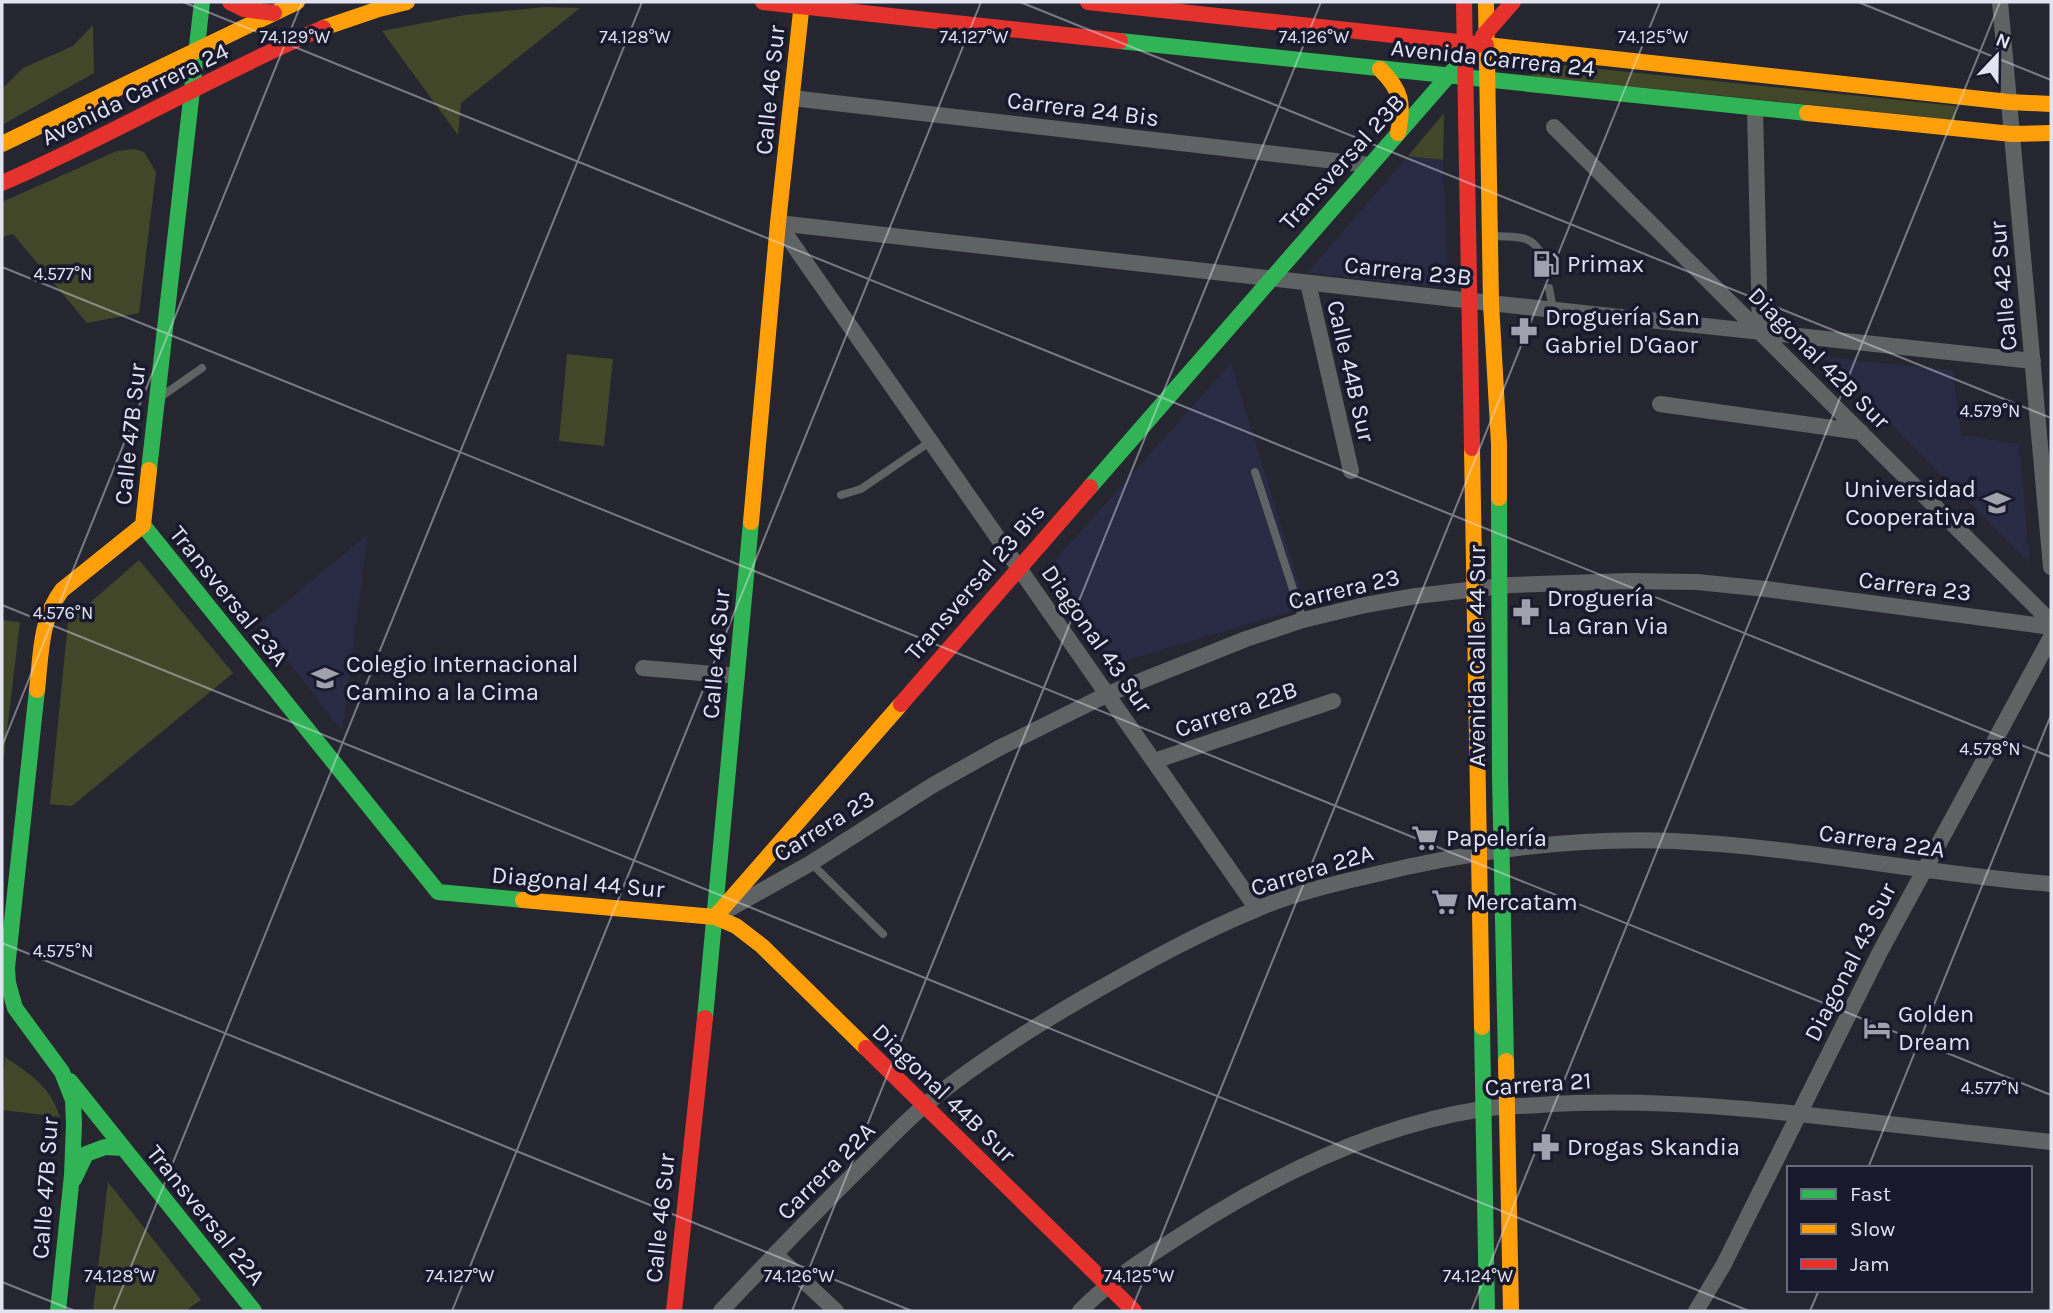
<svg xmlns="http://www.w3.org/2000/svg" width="2053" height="1313" font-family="Karla,sans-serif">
	<rect width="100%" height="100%" fill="#262631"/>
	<path fill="#292a43" d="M1408,156l35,4 5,128 -141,-15z
		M1824,357l129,13 8,65 58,9 11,119z
		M1231,363l75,244 -192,57 -67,-95z
		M368,534l-26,197 -83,-107z"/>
	<path fill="#434729" d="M545,7l35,1 -119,95 -3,32 -76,-104 83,-16z
		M93,25l1,48 -92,52v-36l21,-21 50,-22z
		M1533,62l423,44 -1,14 -424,-44z
		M1444,113l-1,47 -35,-4z
		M135,149l9,3 12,20 -17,141 -52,10 -74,-89 -11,3v-35l115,-51z
		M567,354l46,5 -9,87 -45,-5z
		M139,560l94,113 -161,133 -22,-2 18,-182z
		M2,620l18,2 -18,150z
		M5,1057c26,18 45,29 55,60l-58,-7z
		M108,1182l93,118 -16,11h-92z"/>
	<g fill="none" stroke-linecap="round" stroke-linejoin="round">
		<path stroke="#606363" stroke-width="8" d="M1494,236c26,2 39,-3 51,25
			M1549,288l4,22
			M162,396l40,-28
			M1255,472l48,148
			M841,495l20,-6 70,-48
			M811,863l72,71"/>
		<path stroke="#606363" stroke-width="16" d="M2000,2l51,565
			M792,98l578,67
			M1755,108l5,224
			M1554,127l497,495
			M778,223l721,81 534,57
			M778,223l479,686
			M1308,283l43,188
			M1660,404l201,28
			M643,668l94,8
			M1154,761l179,-60
			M729,909l82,-46 122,-78 66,-37 109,-54 138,-55 57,-19 62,-15 51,-9 95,-11 117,-4 69,1 69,7 285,38
			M775,1254l61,57
			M721,1311c49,-52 99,-104 150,-154 18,-18 35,-36 54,-52 49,-41 105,-76 160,-108 56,-32 113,-64 172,-88 35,-15 71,-24 107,-32 100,-25 207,-40 310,-36 126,6 251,33 377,43
			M1080,1311c35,-36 90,-69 133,-96 82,-50 173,-91 269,-106 19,-3 39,-3 58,-4 87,-6 172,0 259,9 84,9 168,19 252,28
			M1696,1311l28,-47 157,-314 170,-313"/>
		<path stroke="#30b455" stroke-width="16" d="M1120,41l687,72
			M149,470l53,-468
			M1090,487l366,-420
			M1499,498l1,279 6,284
			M143,525l295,367 85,8
			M37,690l-30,278 1,15 7,25 47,64 11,28 1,24 -2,51 -14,136
			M705,1018l46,-496
			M1482,1027l5,284
			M70,1081l184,230
			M74,1179l12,-25 19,-7 18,1"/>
		<path stroke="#ff9f0a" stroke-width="16" d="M1486,2l5,301 8,141v54
			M323,28l56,-19 28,-7
			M1486,45l523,57 42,2
			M1380,69c22,22 24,34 18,64
			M1807,113l205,21 39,-1
			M2,144l295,-142
			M1472,448l10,579
			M751,522l27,-299 24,-221
			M37,690c4,-35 3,-71 25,-100l81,-65 6,-55
			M523,900l192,17 21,9 26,20 104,102
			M715,917l186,-213
			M1506,1061l5,250"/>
		<path stroke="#e5322d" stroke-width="16" d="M230,2l14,7 30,4
			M763,2l357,39
			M1088,2l398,43
			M1464,2l8,446
			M1483,36l30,-34
			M2,183c109,-47 211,-108 321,-155
			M901,704l189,-217
			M866,1048l268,263
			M674,1311l31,-293"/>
	</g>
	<path fill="none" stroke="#e1e3f0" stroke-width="2" stroke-opacity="0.45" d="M183,2l1868,755M1020,2l1031,416M1858,2l193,78M2,267l2049,828M2,605l1747,706M2,746l300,-744M2,943l910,368M1868,1168l183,-453M2,1282l73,29M113,1311l529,-1309M452,1311l529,-1309M792,1311l529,-1309M1131,1311l529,-1309M1471,1311l529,-1309M1810,1311l9,-21"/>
	<defs>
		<symbol id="fuel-bare" viewBox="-9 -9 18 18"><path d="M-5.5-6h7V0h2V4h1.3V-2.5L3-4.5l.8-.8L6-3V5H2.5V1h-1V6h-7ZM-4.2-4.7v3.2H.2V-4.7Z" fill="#a0a1ad" stroke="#18192c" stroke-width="2.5" paint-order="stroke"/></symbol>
		<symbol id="pharmacy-bare" viewBox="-9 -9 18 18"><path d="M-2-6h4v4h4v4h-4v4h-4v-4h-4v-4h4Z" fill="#a0a1ad" stroke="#18192c" stroke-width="2.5" paint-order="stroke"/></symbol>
		<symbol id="university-bare" viewBox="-9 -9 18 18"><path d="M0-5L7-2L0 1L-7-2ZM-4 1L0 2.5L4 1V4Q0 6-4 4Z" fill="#a0a1ad" stroke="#18192c" stroke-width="2.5" paint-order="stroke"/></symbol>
		<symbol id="school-bare" viewBox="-9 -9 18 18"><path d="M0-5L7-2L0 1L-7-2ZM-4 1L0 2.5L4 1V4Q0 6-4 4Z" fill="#a0a1ad" stroke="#18192c" stroke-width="2.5" paint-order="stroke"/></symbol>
		<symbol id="supermarket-bare" viewBox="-9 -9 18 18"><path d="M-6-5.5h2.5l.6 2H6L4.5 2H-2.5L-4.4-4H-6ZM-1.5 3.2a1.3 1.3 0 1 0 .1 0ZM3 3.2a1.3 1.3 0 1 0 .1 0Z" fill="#a0a1ad" stroke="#18192c" stroke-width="2.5" paint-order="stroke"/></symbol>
		<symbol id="hotel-bare" viewBox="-9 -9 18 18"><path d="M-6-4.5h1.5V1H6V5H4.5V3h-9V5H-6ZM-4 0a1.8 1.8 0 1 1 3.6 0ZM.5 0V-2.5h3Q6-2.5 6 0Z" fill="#a0a1ad" stroke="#18192c" stroke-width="2.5" paint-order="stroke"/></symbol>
	</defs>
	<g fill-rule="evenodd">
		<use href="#fuel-bare" x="1527" y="245" width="38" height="38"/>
		<use href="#pharmacy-bare" x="1505" y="312" width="38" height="38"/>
		<use href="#university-bare" x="1978" y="484" width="38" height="38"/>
		<use href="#pharmacy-bare" x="1507" y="593" width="38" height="38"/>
		<use href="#school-bare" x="306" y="659" width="38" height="38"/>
		<use href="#supermarket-bare" x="1406" y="819" width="38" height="38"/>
		<use href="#supermarket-bare" x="1426" y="883" width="38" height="38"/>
		<use href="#hotel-bare" x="1858" y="1009" width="38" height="38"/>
		<use href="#pharmacy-bare" x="1527" y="1128" width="38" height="38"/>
	</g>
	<g text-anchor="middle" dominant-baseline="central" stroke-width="7" stroke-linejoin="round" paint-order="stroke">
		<g font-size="24" fill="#e1e3f0" stroke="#18192c">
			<text transform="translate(1493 58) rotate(6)">Avenida Carrera 24</text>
			<text transform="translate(770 90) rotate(-84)">Calle 46 Sur</text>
			<text transform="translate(135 94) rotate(-26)">Avenida Carrera 24</text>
			<text transform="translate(1083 109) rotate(7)">Carrera 24 Bis</text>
			<text transform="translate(1342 162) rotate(-48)">Transversal 23B</text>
			<text transform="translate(1408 271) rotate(6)">Carrera 23B</text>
			<text transform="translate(2003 286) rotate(-95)">Calle 42 Sur</text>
			<text transform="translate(1819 358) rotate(45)">Diagonal 42B Sur</text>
			<text transform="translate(1351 371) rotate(77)">Calle 44B Sur</text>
			<text transform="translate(130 434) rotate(-84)">Calle 47B Sur</text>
			<text transform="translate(975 582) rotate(-49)">Transversal 23 Bis</text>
			<text transform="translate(1915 586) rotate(7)">Carrera 23</text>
			<text transform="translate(1344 589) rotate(-13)">Carrera 23</text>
			<text transform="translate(229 596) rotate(51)">Transversal 23A</text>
			<text transform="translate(1097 639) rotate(55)">Diagonal 43 Sur</text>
			<text transform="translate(716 654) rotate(-85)">Calle 46 Sur</text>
			<text transform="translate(1477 656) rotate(-90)">Avenida Calle 44 Sur</text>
			<text transform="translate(1236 709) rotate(-19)">Carrera 22B</text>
			<text transform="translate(824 826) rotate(-32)">Carrera 23</text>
			<text transform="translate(1882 841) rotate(8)">Carrera 22A</text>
			<text transform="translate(1312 870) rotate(-17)">Carrera 22A</text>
			<text transform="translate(578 882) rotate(5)">Diagonal 44 Sur</text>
			<text transform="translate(1850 962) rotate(-63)">Diagonal 43 Sur</text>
			<text transform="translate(1538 1084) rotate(-4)">Carrera 21</text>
			<text transform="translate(944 1093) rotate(44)">Diagonal 44B Sur</text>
			<text transform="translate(826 1171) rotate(-45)">Carrera 22A</text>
			<text transform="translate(45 1188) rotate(-86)">Calle 47B Sur</text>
			<text transform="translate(206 1215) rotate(51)">Transversal 22A</text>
			<text transform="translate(660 1218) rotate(-84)">Calle 46 Sur</text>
		</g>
		<g font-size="24" fill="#e1e3f0" stroke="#18192c" text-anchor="start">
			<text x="1567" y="264">Primax</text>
			<text x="1545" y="317">Droguería San<tspan x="1545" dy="28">Gabriel D'Gaor</tspan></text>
			<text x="1976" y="489" text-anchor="end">Universidad<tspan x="1976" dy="28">Cooperativa</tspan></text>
			<text x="1547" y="598">Droguería<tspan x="1547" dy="28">La Gran Via</tspan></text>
			<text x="346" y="664">Colegio Internacional<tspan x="346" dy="28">Camino a la Cima</tspan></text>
			<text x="1446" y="838">Papelería</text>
			<text x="1466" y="902">Mercatam</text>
			<text x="1898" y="1014">Golden<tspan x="1898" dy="28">Dream</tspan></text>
			<text x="1567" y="1147">Drogas Skandia</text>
		</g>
	</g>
	<g font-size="18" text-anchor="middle" fill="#e1e3f0" stroke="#18192c" stroke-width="7" stroke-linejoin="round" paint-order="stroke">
		<text x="295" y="43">74.129°W</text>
		<text x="635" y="43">74.128°W</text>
		<text x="974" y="43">74.127°W</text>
		<text x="1314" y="43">74.126°W</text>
		<text x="1653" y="43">74.125°W</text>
		<text x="63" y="280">4.577°N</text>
		<text x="1990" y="417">4.579°N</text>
		<text x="63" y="619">4.576°N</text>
		<text x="1990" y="755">4.578°N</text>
		<text x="63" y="957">4.575°N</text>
		<text x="1990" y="1094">4.577°N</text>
		<text x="120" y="1282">74.128°W</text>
		<text x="460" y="1282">74.127°W</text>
		<text x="799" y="1282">74.126°W</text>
		<text x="1139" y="1282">74.125°W</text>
		<text x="1478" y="1282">74.124°W</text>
	</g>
	<rect width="2053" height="1313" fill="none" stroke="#e1e3f0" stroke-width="7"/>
	<rect x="1787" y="1166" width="245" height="126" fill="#18192c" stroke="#686a7a" stroke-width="2"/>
	<rect x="1801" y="1189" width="35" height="10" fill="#30b455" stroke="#686a7a" stroke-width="2"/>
	<text x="1850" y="1201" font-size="21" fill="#e1e3f0">Fast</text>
	<rect x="1801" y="1224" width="35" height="10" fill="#ff9f0a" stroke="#686a7a" stroke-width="2"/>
	<text x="1850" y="1236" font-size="21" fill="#e1e3f0">Slow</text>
	<rect x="1801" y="1259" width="35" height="10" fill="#e5322d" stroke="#686a7a" stroke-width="2"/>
	<text x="1850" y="1271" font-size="21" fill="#e1e3f0">Jam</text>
	<g transform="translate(1997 56) rotate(22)" stroke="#18192c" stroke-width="5" paint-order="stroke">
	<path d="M0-5L12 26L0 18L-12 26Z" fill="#e1e3f0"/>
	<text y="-10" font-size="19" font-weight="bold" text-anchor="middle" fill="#e1e3f0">N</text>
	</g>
</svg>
